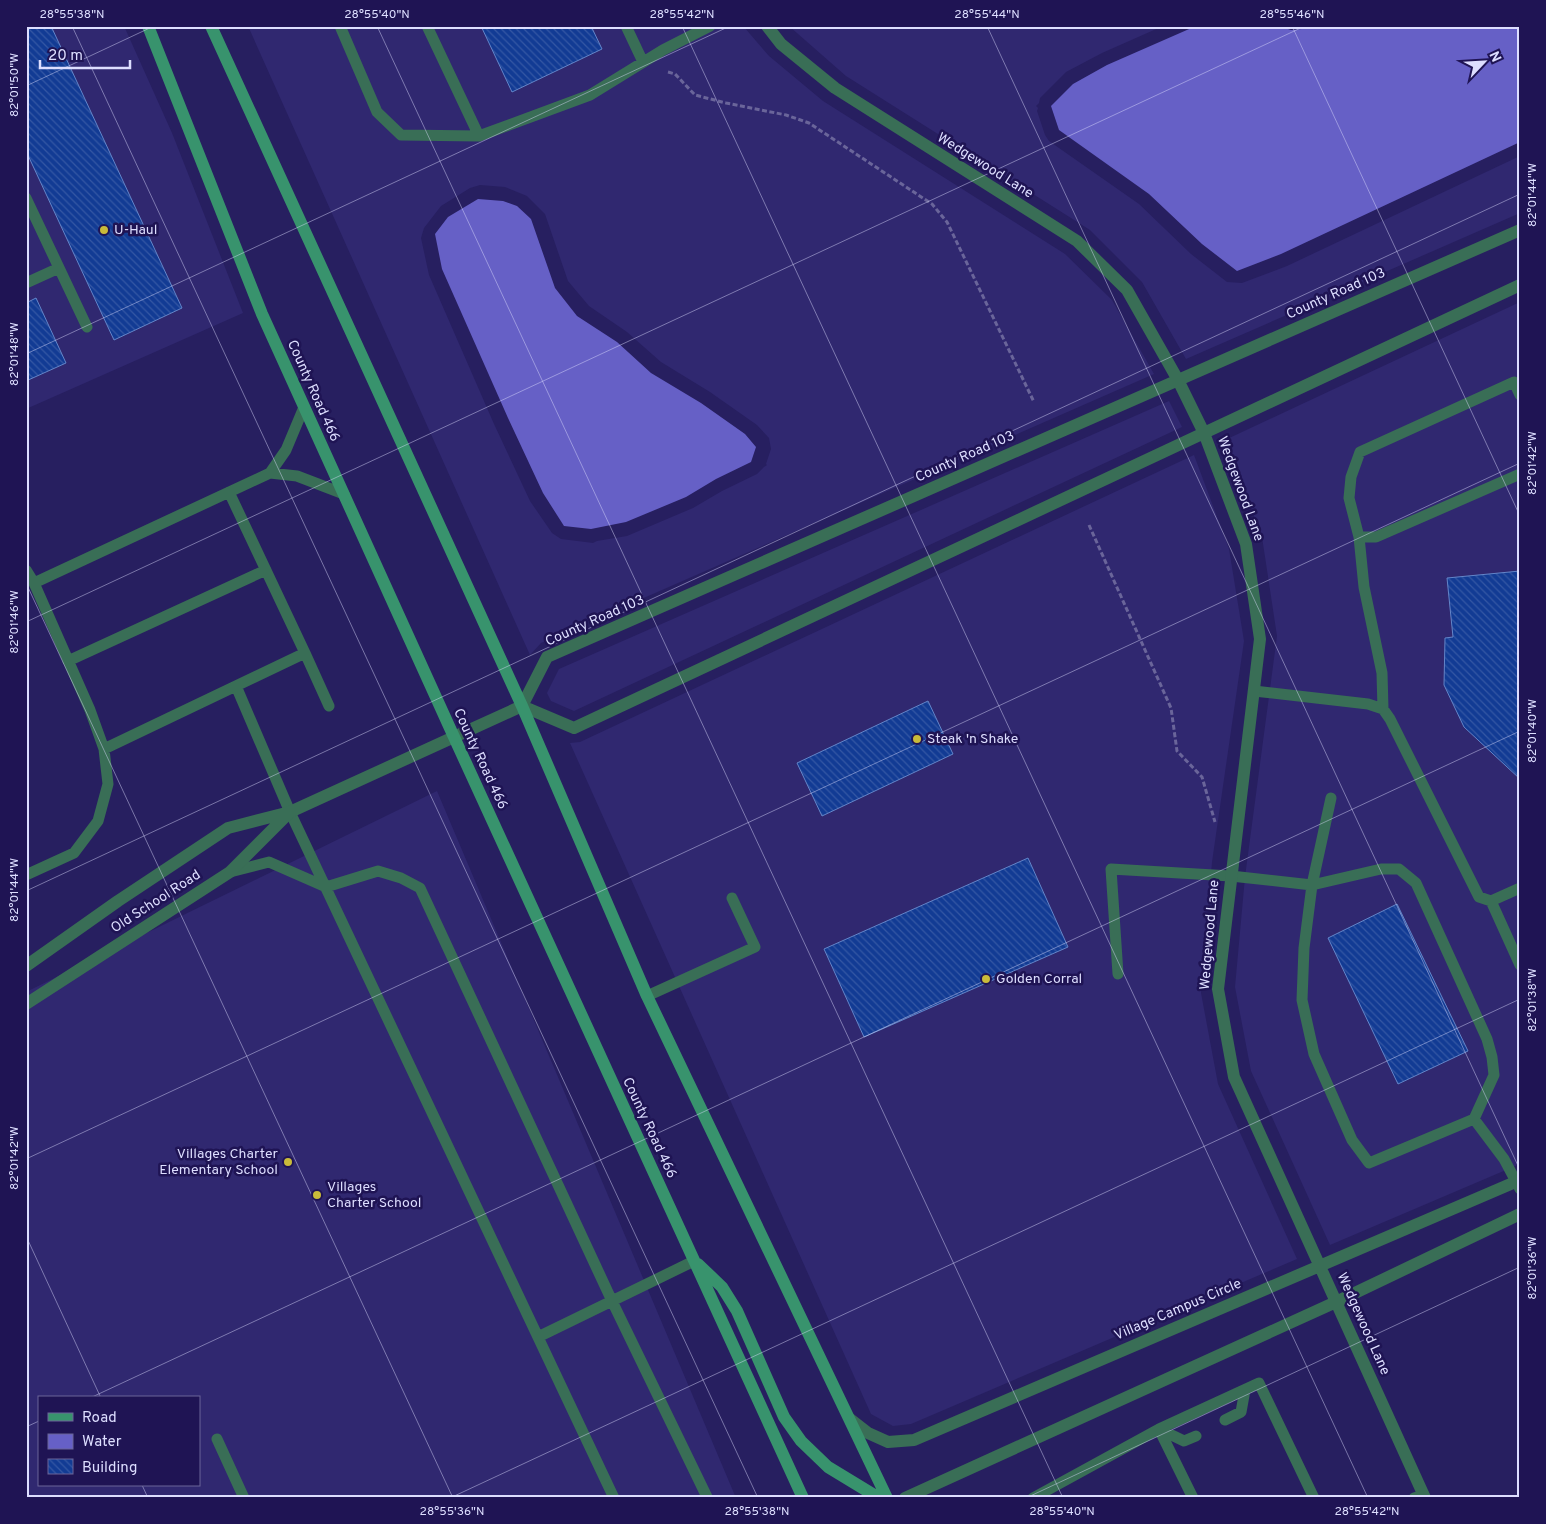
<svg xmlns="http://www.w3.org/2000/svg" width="1546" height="1524" font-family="Overpass,sans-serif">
	<defs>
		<pattern id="building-back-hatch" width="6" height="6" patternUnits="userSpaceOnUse" patternTransform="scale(1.25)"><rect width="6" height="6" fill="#123b94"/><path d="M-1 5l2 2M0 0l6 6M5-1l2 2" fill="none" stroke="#3457a4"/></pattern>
	</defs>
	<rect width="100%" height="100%" fill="#271f60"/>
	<path fill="#302870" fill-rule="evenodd" d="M26,26h98l48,107 71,180 -217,96z
		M248,26l496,1 25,29 54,45 242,153 47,46 42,74 -613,269 -11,12zM480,185l25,2 22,9 18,18 23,67 21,25 38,26 34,30 49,30 47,33 12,13 2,11 -5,15 1,1 -3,2 -7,7 -35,17 -29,17 -66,28 -30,5 -4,2 -32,-4 -9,-6 -22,-32 -36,-77 -65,-149 -8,-37 3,-10 17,-22 29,-18z
		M789,26h374l-61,27 -36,19 -26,26 -1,5 -3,3 2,2 -1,3 8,24 4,6 90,63 52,50 36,28 15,1 45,-17 233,-110v57l-334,146 -44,-77 -52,-52 -244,-154z
		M1520,302v862l-190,81 -79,-174 -16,-84 10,-110 32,-241 -15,-99 -37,-97z
		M1169,401l13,26 -608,284 -23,-10 -4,-8 12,-24z
		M1194,455l35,94 15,92 -32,221 -11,131 17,91 79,175 -386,165 -18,2 -22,-12 -301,-671 10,-1z
		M437,791l299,707h-710v-506zM39,1398h160v87h-160z"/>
	<path fill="#6660c6" d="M1196,26h83l12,4 42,-4h187v116l-239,112 -44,17 -35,-27 -53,-50 -90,-64 -8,-24 22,-22 34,-19z
		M478,199l25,2 14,5 14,13 24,69 22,28 40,26 34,31 50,30 44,31 11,13 -5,15 -35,17 -30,18 -60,25 -35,7 -27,-3 -21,-33 -35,-75 -66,-149 -7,-35 13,-17z"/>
	<path fill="url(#building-back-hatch)" stroke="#6385c9" d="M26,26h25l131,282 -68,32 -88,-189z
		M481,26h110l11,23 -90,43z
		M36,298l30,65 -40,18v-78z
		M1520,571v208l-56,-52 -20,-42 1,-47 8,-1 -6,-59z
		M928,701l25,53 -131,62 -25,-53z
		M1028,858l40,89 -204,90 -40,-88z
		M1397,904l71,147 -70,33 -70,-146z"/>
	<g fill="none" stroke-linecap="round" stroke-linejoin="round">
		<path stroke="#6a659a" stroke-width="3" stroke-dasharray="5 2.5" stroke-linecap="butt" d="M668,72l7,2 20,21 31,8 60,12 23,8 123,81 15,18 87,180
			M1089,525l82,183 6,43 25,26 13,45"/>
		<path stroke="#396e56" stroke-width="11" d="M340,26l37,86 24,23 78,1 111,-41 73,-45 47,-24
			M427,26l52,110
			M626,26l17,36
			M26,198l61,129
			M26,283l33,-15
			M270,473l16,-23 18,-43
			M1359,537l-10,-39 2,-21 9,-25 154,-70 6,13
			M26,570l8,13 56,127 14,39 4,35 -10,37 -24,32 -48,22
			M34,583l236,-110 27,3 47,18
			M305,653l24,53
			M68,661l198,-91
			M236,686l54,126 324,686
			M1254,691l114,13 15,5 7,10 89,178 12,4 29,-13
			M1383,709l-1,-36 -18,-86 -5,-50h17l144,-63
			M104,749l201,-96 -76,-161
			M1331,798l-19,87 69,-16h18l17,14 71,156 5,18 2,18 -20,44
			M230,872l39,-10 57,25 52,-16 23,7 19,10 192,413 95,196
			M1491,901l29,64
			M1118,974l-7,-105 120,7 81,9 -8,63 -2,52 12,54 38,86 17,23 105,-44 30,40 16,30
			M647,996l108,-49 -23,-49
			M538,1337l156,-76
			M1225,1420l16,-8 4,-22
			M1159,1429l34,69
			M1159,1429l25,12 12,-5
			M217,1439l27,59
			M1033,1498l126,-69 100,-46 55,115
			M1414,1498l10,-3"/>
		<path stroke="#396e56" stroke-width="12" d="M26,966l92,-65 110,-73 62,-16 164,-75
			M26,1004l204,-132 60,-60"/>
		<path stroke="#396e56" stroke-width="12" d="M767,26l14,18 54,44 242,153 50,49 51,90 26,53 42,111 14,95 -42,350 16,88 191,421
			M522,706l25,-49 973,-427
			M522,706l52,22 946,-443
			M454,737l68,-31
			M850,1419l18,14 20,9 26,-2 606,-260
			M905,1498l431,-196 184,-88"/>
		<path stroke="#38936d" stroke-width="12" d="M148,26l114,288 192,423 349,761
			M211,26l311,680 125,290 240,502
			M698,1264l24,23 15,24 47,106 17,24 27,26 51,31"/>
	</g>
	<path fill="none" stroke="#dddeff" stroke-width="1" stroke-opacity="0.45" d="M72,26l686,1472M377,26l686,1472M682,26l686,1472M987,26l533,1144M1292,26l228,490M26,86l128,-60M26,354l704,-328M26,583l427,915M26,622l1279,-596M26,891l1494,-697M26,1159l1494,-696M26,1236l75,162M90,1398l1430,-667M26,1427l13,-6M142,1485l6,13M450,1498l1070,-499M1026,1498l494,-231"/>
	<g fill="#c9bb3a" stroke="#1f1454" stroke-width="2">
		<circle cx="104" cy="230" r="5"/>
		<circle cx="917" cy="739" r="5"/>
		<circle cx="986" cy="979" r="5"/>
		<circle cx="288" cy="1162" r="5"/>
		<circle cx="317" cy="1195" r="5"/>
	</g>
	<g text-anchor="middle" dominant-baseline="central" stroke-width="5" stroke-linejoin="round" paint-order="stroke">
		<g font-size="14" fill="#dddeff" stroke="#1f1454">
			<text transform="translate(985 166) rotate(32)">Wedgewood Lane</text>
			<text transform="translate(1336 294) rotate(-24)">County Road 103</text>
			<text transform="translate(313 391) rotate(66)">County Road 466</text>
			<text transform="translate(965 457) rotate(-24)">County Road 103</text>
			<text transform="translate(1240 489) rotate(70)">Wedgewood Lane</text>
			<text transform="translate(595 621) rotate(-24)">County Road 103</text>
			<text transform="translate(480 759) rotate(65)">County Road 466</text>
			<text transform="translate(156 902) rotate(-33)">Old School Road</text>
			<text transform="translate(1210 935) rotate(-85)">Wedgewood Lane</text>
			<text transform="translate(649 1128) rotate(65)">County Road 466</text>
			<text transform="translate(1178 1310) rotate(-23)">Village Campus Circle</text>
			<text transform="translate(1363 1324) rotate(66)">Wedgewood Lane</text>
		</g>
		<g font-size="14" fill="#dddeff" stroke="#1f1454" text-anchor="start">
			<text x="114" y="230">U-Haul</text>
			<text x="927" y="739">Steak 'n Shake</text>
			<text x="996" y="979">Golden Corral</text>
			<text x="278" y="1154" text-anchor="end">Villages Charter<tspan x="278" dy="16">Elementary School</tspan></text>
			<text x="327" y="1187">Villages<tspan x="327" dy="16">Charter School</tspan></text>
		</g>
	</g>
	<rect width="1546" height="1524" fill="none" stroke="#1f1454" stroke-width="55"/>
	<rect x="38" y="1396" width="162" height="90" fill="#1f1454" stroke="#6b6598"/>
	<rect x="48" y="1413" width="25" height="8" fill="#38936d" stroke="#6b6598"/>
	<text x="82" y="1422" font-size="15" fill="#dddeff">Road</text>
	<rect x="48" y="1434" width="25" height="15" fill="#6660c6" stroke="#6b6598"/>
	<text x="82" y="1446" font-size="15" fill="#dddeff">Water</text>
	<rect x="48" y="1459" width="25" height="15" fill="url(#building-back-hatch)" stroke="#6b6598"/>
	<text x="82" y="1472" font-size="15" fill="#dddeff">Building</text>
	<g transform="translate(1484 62) rotate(65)" stroke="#1f1454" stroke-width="4" paint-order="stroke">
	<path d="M0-4L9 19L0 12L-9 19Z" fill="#dddeff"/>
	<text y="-8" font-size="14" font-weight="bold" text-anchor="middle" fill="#dddeff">N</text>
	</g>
	<path d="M40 60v8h90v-8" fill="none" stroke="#dddeff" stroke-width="2.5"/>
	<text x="48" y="60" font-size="15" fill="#dddeff" stroke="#1f1454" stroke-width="4" paint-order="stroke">20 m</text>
	<rect x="28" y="28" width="1490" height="1468" fill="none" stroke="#dddeff" stroke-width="2"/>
	<g font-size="12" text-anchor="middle" fill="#dddeff">
		<text x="72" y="18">28°55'38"N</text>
		<text x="377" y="18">28°55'40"N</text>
		<text x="682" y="18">28°55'42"N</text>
		<text x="987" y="18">28°55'44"N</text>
		<text x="1292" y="18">28°55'46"N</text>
		<text transform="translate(14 85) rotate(-90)" y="4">82°01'50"W</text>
		<text transform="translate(1532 195) rotate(-90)" y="4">82°01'44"W</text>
		<text transform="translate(14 354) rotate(-90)" y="4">82°01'48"W</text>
		<text transform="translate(1532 463) rotate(-90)" y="4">82°01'42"W</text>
		<text transform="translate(14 622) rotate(-90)" y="4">82°01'46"W</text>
		<text transform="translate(1532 731) rotate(-90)" y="4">82°01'40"W</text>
		<text transform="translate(14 890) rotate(-90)" y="4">82°01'44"W</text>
		<text transform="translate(1532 1000) rotate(-90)" y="4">82°01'38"W</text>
		<text transform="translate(14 1158) rotate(-90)" y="4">82°01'42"W</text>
		<text transform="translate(1532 1268) rotate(-90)" y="4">82°01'36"W</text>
		<text x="452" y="1515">28°55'36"N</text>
		<text x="757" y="1515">28°55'38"N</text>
		<text x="1062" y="1515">28°55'40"N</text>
		<text x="1367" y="1515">28°55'42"N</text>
	</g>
</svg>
